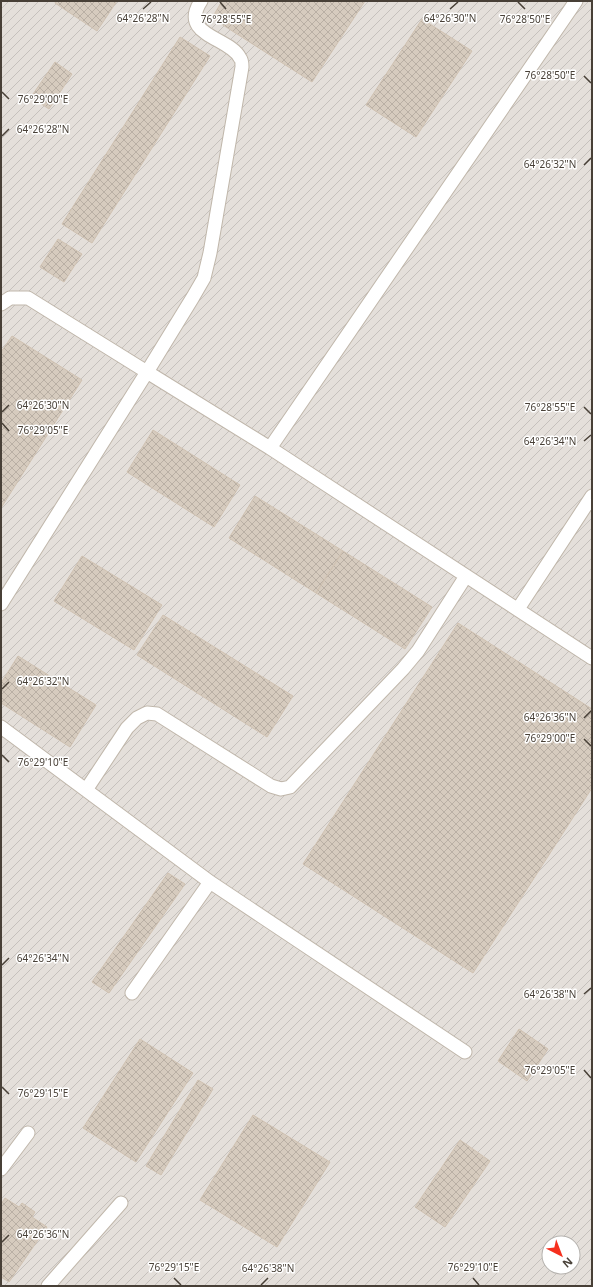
<svg xmlns="http://www.w3.org/2000/svg" width="593" height="1287" font-family="'Noto Sans',sans-serif">
	<defs>
		<pattern id="industrial-furrows" width="10" height="10" patternUnits="userSpaceOnUse"><rect width="10" height="10" fill="#e4dfda"/><path d="M-1 1l2-2M0 10L10 0M9 11l2-2" fill="none" stroke="#c5c0bc"/></pattern>
		<pattern id="building-cross-hatch" width="8" height="8" patternUnits="userSpaceOnUse"><rect width="8" height="8" fill="#d6cbbe"/><path d="M0 0l8 8M0 8l8-8" fill="none" stroke="#b9afa4"/></pattern>
	</defs>
	<rect width="100%" height="100%" fill="#f4f0e9"/>
	<path fill="url(#industrial-furrows)" fill-rule="evenodd" d="M1,1h591v1285h-591zM549,1243h24v24h-24z"/>
	<path fill="url(#building-cross-hatch)" stroke="#d0c2b2" d="M56,1h61l-20,30 -42,-28z
		M222,1h143l-53,81 -100,-64z
		M422,19l50,32 -56,86 -50,-32z
		M180,37l30,19 -118,187 -30,-19z
		M55,62l17,12 -23,35 -18,-12z
		M58,239l24,15 -18,28 -24,-15z
		M12,336l70,44 -81,128v-156z
		M153,430l87,55 -26,42 -87,-55z
		M255,496l88,55 -27,42 -87,-55z
		M343,551l89,56 -27,42 -89,-56z
		M82,556l80,49 -28,45 -80,-49z
		M163,615l130,81 -26,41 -130,-82z
		M458,623l134,86v79l-119,185 -170,-109z
		M18,656l78,49 -26,42 -69,-44v-20z
		M168,873l17,11 -76,109 -17,-11z
		M519,1029l29,20 -21,32 -29,-20z
		M140,1039l53,34 -57,89 -53,-34z
		M198,1080l15,9 -52,86 -15,-9z
		M253,1115l77,47 -53,85 -77,-47z
		M460,1140l30,21 -45,66 -30,-20z
		M5,1198l14,9 3,-4 13,9 -3,5 15,10 -38,55 -8,-5v-73z"/>
	<g fill="none" stroke-linecap="round" stroke-linejoin="round">
		<defs>
			<path id="lane" d="M201,1c-23,35 29,36 39,57 2,2 2,6 2,9l-32,186 -6,25 -11,19 -46,75 123,76
				M576,1l-306,447 322,210
				M1,304l9,-6h18l119,74 -146,232
				M518,609l74,-113
				M1,727l209,155 255,170
				M86,790l41,-62 10,-10 10,-5 10,1 114,72 10,3 9,-2 113,-118 15,-18 48,-75
				M132,993l78,-111
				M1,1169l27,-36
				M48,1286l73,-83"/>
		</defs>
		<use href="#lane" stroke="#c0b7ab" stroke-width="15"/>
		<use href="#lane" stroke="#fff" stroke-width="13"/>
	</g>
	<path fill="none" stroke="#484037" stroke-width="1.5" d="M220,2l6,7M518,2l7,7M143,9l8,-7M450,9l8,-7M584,76l7,7M2,92l7,7M2,136l7,-7M584,165l7,-7M584,407l7,7M2,412l7,-7M2,423l7,8M584,441l7,-6M2,689l7,-7M584,718l7,-7M584,739l7,7M2,755l7,7M2,965l7,-7M584,994l7,-6M584,1070l7,8M2,1087l7,7M2,1242l7,-7M174,1278l7,7M473,1278l6,7M261,1285l7,-7"/>
	<g font-size="10" text-anchor="middle" fill="#484037" stroke="#fff" stroke-width="3" stroke-linejoin="round" paint-order="stroke">
		<text x="143" y="22">64°26'28"N</text>
		<text x="450" y="22">64°26'30"N</text>
		<text x="226" y="23">76°28'55"E</text>
		<text x="525" y="23">76°28'50"E</text>
		<text x="550" y="79">76°28'50"E</text>
		<text x="43" y="103">76°29'00"E</text>
		<text x="43" y="133">64°26'28"N</text>
		<text x="550" y="168">64°26'32"N</text>
		<text x="43" y="409">64°26'30"N</text>
		<text x="550" y="411">76°28'55"E</text>
		<text x="43" y="434">76°29'05"E</text>
		<text x="550" y="445">64°26'34"N</text>
		<text x="43" y="685">64°26'32"N</text>
		<text x="550" y="721">64°26'36"N</text>
		<text x="550" y="742">76°29'00"E</text>
		<text x="43" y="766">76°29'10"E</text>
		<text x="43" y="962">64°26'34"N</text>
		<text x="550" y="998">64°26'38"N</text>
		<text x="550" y="1074">76°29'05"E</text>
		<text x="43" y="1097">76°29'15"E</text>
		<text x="43" y="1238">64°26'36"N</text>
		<text x="174" y="1271">76°29'15"E</text>
		<text x="473" y="1271">76°29'10"E</text>
		<text x="268" y="1272">64°26'38"N</text>
	</g>
	<rect width="593" height="1287" fill="none" stroke="#484037" stroke-width="4"/>
	<g transform="translate(561 1255) rotate(138)"><circle r="19" fill="#ffffff" stroke="#b6b3af"/>
	<path d="M0-3L7 15L0 10L-7 15Z" fill="#f6301e"/>
	<text y="-6" font-size="11" font-weight="bold" text-anchor="middle" fill="#484037">N</text>
	</g>
</svg>
